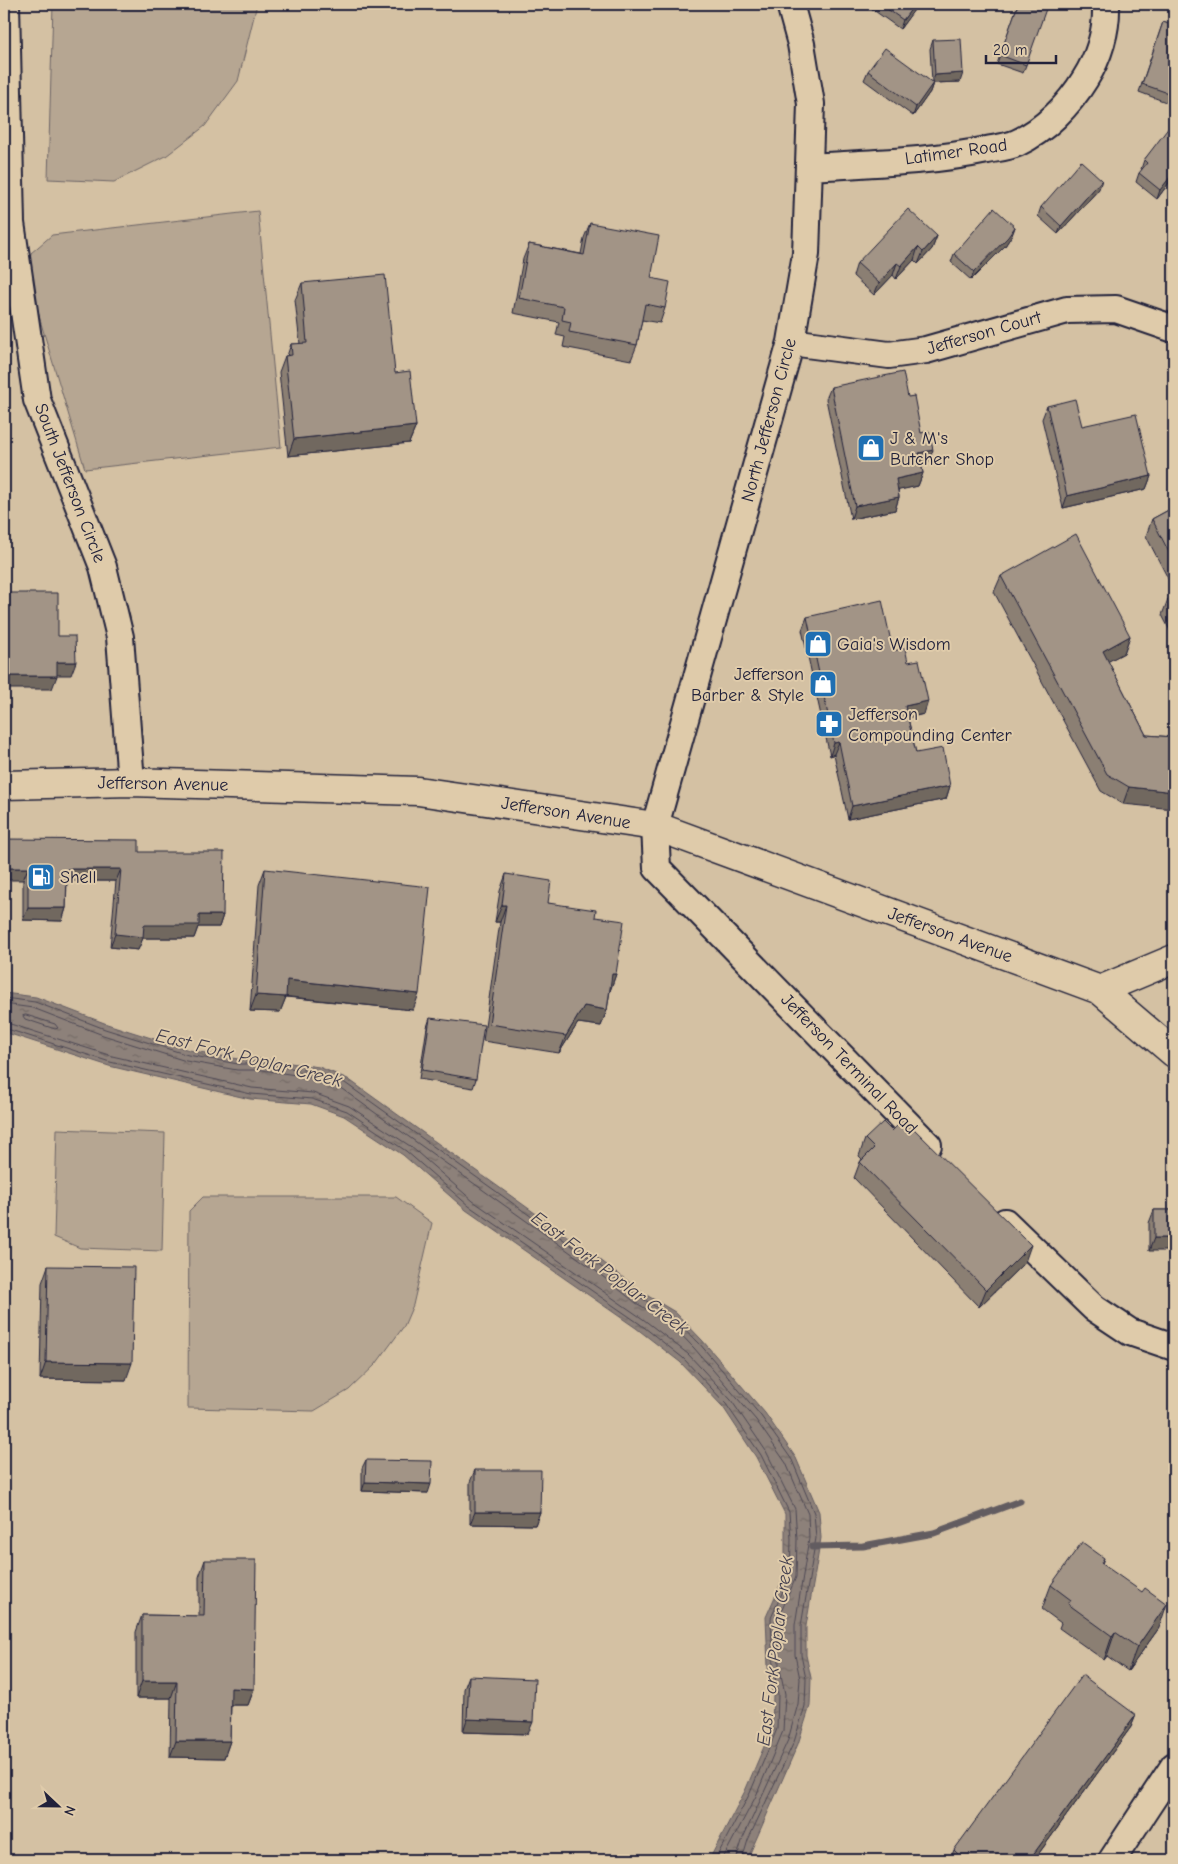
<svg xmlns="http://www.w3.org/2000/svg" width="1178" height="1864" font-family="'Comic Neue',sans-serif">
	<defs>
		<pattern id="water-ripples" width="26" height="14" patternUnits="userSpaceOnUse" patternTransform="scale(1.25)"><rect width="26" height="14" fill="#8d817a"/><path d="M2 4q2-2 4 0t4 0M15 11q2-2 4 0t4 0" fill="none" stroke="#736965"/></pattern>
	</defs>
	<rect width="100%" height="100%" fill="#d4c1a3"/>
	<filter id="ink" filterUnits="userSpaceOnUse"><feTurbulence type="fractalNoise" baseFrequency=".02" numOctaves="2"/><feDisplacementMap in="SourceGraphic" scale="10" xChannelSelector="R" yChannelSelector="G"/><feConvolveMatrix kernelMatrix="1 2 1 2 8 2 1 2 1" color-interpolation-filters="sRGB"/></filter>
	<g filter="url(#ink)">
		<path fill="#b6a692" stroke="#6c6466" d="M53,4h204l-19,77 -33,45 -39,30 -52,26 -66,-3z
			M258,211l23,236 -196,22 -58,-192 4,-24 21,-18z
			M57,1129l108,4 -3,118 -82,-3 -26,-11z
			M203,1197h193l36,26 -19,82 -9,21 -28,38 -27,26 -35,21 -126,-3 1,-197z"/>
		<path fill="url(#water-ripples)" stroke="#625b61" d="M4,993l32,4 71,27 82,26 49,9h24l57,8 29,12 251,180 44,34 32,19 27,28 63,73 31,45 23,54 2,26 -15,88v29l5,23 -1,28 -12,38 -51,116h-38l36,-69 27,-63 1,-33 -5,-28 -2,-50 19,-43v-60l-29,-57 -33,-50 -43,-45 -44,-34 -170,-118 -63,-55 -59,-39 -33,-12 -61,-5 -141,-33 -105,-34z"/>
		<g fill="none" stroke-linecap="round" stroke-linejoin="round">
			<path stroke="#4d4854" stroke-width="1" d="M4,998l31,4 70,27 83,26 50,9h24l55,8 28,11 251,180 44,34 32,20 27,26 62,73 31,44 22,53 2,25 -15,88v29l5,24 -1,27 -11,36 -46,98 -6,20
				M4,1004l29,4 70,27 83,26 51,9h25l54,8 26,11 250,179 44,35 33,19 25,26 62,72 30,43 22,51 1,24 -14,87v30l5,24 -2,25 -10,36 -45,98 -7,22
				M26,1015l29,9 3,4 -3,1 -30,-10 -2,-3z
				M4,1022l108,34 140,32 61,5 36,13 61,40 63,55 170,118 45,35 43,46 35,51 29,58 2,30 -1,38 -18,42 1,46 6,29 -2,37 -27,65 -34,64
				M4,1028l106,34 141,32 61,5 35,12 59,40 63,55 171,118 43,34 43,46 35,51 28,57 2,27 -1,36 -19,43 2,48 5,28 -1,35 -27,64 -35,67"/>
			<path stroke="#625b61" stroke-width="7" d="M812,1547l51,-1 71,-13 86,-32"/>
			<defs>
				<path id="street" d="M6,4l5,219 26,177 66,167 17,70 11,145
					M790,4l11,40 10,60 -5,150 -15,88 -136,484 2,42 271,277
					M810,167c59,-4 120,-5 177,-17 10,-2 21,-3 30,-7 28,-13 52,-38 68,-64 14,-22 22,-49 21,-75
					M791,342l98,13 37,-5 141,-40 49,-1 58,20
					M1005,1222l89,86 36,24 44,15
					M1112,1860l62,-94"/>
				<path id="secondary" d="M4,785l127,-3 287,9 237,35 445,164 74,63
					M1100,990l74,-31"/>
			</defs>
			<use href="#street" stroke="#22223b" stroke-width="30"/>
			<use href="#secondary" stroke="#22223b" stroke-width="31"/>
			<use href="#street" stroke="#dfcbaa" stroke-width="26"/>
			<use href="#secondary" stroke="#dfcbaa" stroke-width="28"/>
		</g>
		<path fill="#8b7f73" stroke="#22223b" d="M865,4h53l-18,25z
			M1018,4l8,61 -3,8 -26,-9z
			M1163,22l11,4v79l-35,-13z
			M933,40l27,42 -27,1 -3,9 -17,24 -49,-36 4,-9 64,11 -2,-33z
			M1174,124v52l-17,23 -21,-17 3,-9 3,-3 -1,-1 3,-9z
			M1099,189l-41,45 -20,-18 3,-9z
			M590,223l61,55 14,30 -5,15 -18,-3 -5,25 -6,15 -68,-13 2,-10 -9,-2 3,-13 -46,-9 10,-54 6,-15 52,10 3,-16z
			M1015,227l-3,8 -7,11 -34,34 -20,-18 3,-8z
			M937,236l-5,13 -14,15 -4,-4 -18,19 -3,-4 -19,20 -21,-19 4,-13z
			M302,283l93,90 21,53 -7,17 -121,13 -9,-84 6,-16h2l4,-12h9l-5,-44z
			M831,387l77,10 13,36 7,30 -7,2 2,8 -5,13 -20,4 1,7 -4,13 -44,9 -25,-120z
			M1047,406l35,20 69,50 -5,13 -83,19 -21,-89z
			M1174,507v83l-28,-54 6,-17z
			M1001,576l129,60 -6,17 -16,8 38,74 28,2 -51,67 -22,-13 -107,-199z
			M1174,596v42l-12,-23 6,-16z
			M807,617l86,34 15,11 16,52 -16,4 8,35 34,33 -4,13 -98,20 -14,-65 -4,2 -28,-126z
			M4,839l135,13 84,63 -4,12h-21l-4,11h-51l-5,12 -28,-3 6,-66h-49l-1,27 -4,13 -39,-1v-40z
			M265,869l148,141 -127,-13 -6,15 -30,-1 9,-126z
			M506,874l42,29 47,14 21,57 -6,17 -3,19 -6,16 -23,-3 -19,30 -76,-12 17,-119h-5l5,-31z
			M430,1018l46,61 -3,9 -54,-9 8,-52z
			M865,1139l160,123 -46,45 -125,-129 6,-16 2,-3 -3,-3z
			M1154,1210h20l-25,41v-28z
			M48,1266l78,114 -86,-1 2,-96z
			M366,1460l62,33 -66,-2v-23z
			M475,1470l65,42 -5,13 -65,-1v-42z
			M1104,1558l-2,6 57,64 -31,43 -21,-15 -3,4 -45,-32 2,-5 -19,-14 9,-24z
			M205,1560l49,129 -6,16h-17l-1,36 -6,17 -54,-1 1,-59h-35v-66l6,-17 57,1v-39z
			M469,1676l59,58 -65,-2 1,-43z
			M1136,1715l-5,12 -97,133h-84l4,-10z"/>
		<path fill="#71685e" stroke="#22223b" d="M915,4h3l-1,2 -17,23 3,-9z
			M963,73l-3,9 -27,1 -3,9 -17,24 3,-9 16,-24 3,-8z
			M1174,172v4l-17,23 3,-9z
			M1102,180l-3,9 -41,45 3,-8z
			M1015,227l-3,8 -7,11 -34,34 3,-8z
			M937,236l-5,13 -14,15 5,-12z
			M918,247l-4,13 -18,19 5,-13z
			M897,263l-4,12 -19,20 5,-12z
			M416,426l-7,17 -121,13 6,-17z
			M933,450l-5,13 -14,3 5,-13z
			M923,473l-5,13 -27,6 5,-13z
			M1151,476l-5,13 -83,19 4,-12z
			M899,497l-4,13 -44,9 4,-13z
			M1130,636l-6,17 -28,15 7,-17z
			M57,662h19l-5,13h-18z
			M4,676h53l-5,13h-48z
			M928,701l-4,13 -23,5 4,-13z
			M839,742l-5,12 -4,2 4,-13z
			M950,786l-4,13 -98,20 4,-13z
			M1129,787l45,5v17l-51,-5z
			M4,868h24l-5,12h-19z
			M67,869h54l-5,12h-54z
			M502,905h4l-6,17h-5z
			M28,908h38l-4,13 -39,-1z
			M199,915h24l-4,12h-21l-4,11h-51l-5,12 -28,-3 5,-13 29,-9z
			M612,974h4l-6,17h-4z
			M287,980l132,14 -6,16 -132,-14z
			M256,995l30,2 -6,15 -30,-1z
			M584,1006l23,4 -6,16 -23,-3 -19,30 7,-17z
			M1154,1238h20v13h-25z
			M1031,1245l-6,17 -46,45 7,-17z
			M46,1362l86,1 -6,17 -86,-1z
			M365,1482l66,2 -3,9 -66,-2z
			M475,1512h65l-5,13 -65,-1z
			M1167,1604l-8,24 -31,43 9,-24z
			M1115,1632l-8,24 -3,4 8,-24z
			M142,1681h35l-6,17h-35z
			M231,1688l23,1 -6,16h-23z
			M1136,1715l-5,12 -97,133h-5z
			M467,1719l66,3 -5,12 -65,-2z
			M176,1741h54l-6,17 -54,-1z"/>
		<path fill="#a29486" stroke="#22223b" d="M880,4h35l-12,16z
			M1018,4h24l5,2 -21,59 -26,-10z
			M1163,22l11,4v69l-32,-11z
			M961,39l2,34 -28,2 -2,-35z
			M885,48l48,35 -17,24 -48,-36z
			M1173,122l1,2v48l-14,18 -21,-17 8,-10 -3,-3z
			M1081,161l21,19 -41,46 -20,-19z
			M994,208l21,19 -7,10 -34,35 -20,-18z
			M908,209l29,27 -14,16 -5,-5 -17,19 -4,-3 -18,20 -22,-20z
			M590,223l69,13 -8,42 19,4 -5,26 -20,-4 -8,41 -68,-13 2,-10 -9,-2 2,-13 -45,-9 10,-54 55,11z
			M385,275l10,98 15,-2 6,55 -122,13 -9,-83 7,-1 -1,-11 16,-1 -5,-60z
			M903,372l5,25 6,-1 7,37 8,-2 4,19 -14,3 4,20 -27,6 3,18 -44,9 -24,-119z
			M1075,399l7,27 54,-12 15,62 -84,20 -20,-90z
			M1174,507v55l-22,-43z
			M1076,534l54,102 -27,15 43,84 28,2v55l-45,-5 -22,-13 -106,-198z
			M4,593h54v43h17l1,26h-19v14h-53z
			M1174,596v14l-6,-11z
			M882,600l11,51 12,-3 3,14 11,-2 9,41 -23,5 11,47 27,-5 7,38 -98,20 -13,-64 -5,1 -27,-126z
			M4,839l135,1v12h85l-1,63h-24v10h-55l-1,12 -28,-3 6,-65h-54l-1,39h-38v-40h-24z
			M265,869l165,18 -11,107 -132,-14 -1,17 -30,-2z
			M506,874l45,7 -3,22 48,7 -1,7 29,4 -8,53h-4l-5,36 -23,-4 -18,30 -77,-12 17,-119h-4z
			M430,1018l54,7 -8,54 -54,-9z
			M904,1119l127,126 -45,45 -126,-128 14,-14 -9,-9 18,-17 9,9z
			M1154,1210h20v28h-20z
			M48,1266l86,1 -2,96 -86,-1z
			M366,1460l66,1 -1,23 -66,-2z
			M475,1470h66l-1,42h-65z
			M1082,1542l22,16 -3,5 41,29 3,-4 22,16 -30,43 -22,-15 -3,4 -44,-32 3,-4 -20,-15z
			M205,1560h51l-2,129 -23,-1 -1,53h-54l1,-60h-35v-66l62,1z
			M1082,1675l54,40 -107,145h-76l5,-6 -4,-4z
			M469,1676l66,3 -2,43 -66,-3z
			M590,1858l2,2h-7z"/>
	</g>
	<defs>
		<symbol id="shop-square" viewBox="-11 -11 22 22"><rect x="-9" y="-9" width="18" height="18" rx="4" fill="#1f6fb2" stroke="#dfcbaa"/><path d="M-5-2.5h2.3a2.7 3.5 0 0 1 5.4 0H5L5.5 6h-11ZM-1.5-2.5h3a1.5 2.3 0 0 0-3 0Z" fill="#fff"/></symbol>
		<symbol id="pharmacy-square" viewBox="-11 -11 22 22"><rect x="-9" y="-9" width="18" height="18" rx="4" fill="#1f6fb2" stroke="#dfcbaa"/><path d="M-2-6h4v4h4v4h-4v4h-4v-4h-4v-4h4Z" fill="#fff"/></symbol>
		<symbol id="fuel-square" viewBox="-11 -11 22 22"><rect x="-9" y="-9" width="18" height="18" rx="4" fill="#1f6fb2" stroke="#dfcbaa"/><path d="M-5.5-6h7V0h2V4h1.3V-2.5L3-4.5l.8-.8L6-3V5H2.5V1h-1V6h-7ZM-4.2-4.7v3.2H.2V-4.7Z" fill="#fff"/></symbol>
	</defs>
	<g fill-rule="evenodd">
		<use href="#shop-square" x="855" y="432" width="32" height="32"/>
		<use href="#shop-square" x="802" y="628" width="32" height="32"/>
		<use href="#shop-square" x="807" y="668" width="32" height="32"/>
		<use href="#pharmacy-square" x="813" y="708" width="32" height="32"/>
		<use href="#fuel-square" x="25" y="861" width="32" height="32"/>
	</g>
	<g text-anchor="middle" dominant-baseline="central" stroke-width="4" stroke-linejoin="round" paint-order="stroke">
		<g font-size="18" fill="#22223b" stroke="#dfcbaa">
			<text transform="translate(956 152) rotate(-8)">Latimer Road</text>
			<text transform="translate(984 333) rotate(-16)">Jefferson Court</text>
			<text transform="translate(769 420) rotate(-75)">North Jefferson Circle</text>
			<text transform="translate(70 483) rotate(69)">South Jefferson Circle</text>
			<text transform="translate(163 784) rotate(1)">Jefferson Avenue</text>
			<text transform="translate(566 813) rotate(9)">Jefferson Avenue</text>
			<text transform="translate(950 935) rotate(20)">Jefferson Avenue</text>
			<text transform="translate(849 1064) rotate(46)">Jefferson Terminal Road</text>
		</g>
		<g font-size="18" fill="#22223b" stroke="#dfcbaa" text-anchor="start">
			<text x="890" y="438">J &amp; M's<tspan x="890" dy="21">Butcher Shop</tspan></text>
			<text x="837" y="644">Gaia's Wisdom</text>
			<text x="804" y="674" text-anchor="end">Jefferson<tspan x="804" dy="21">Barber &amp; Style</tspan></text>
			<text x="848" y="714">Jefferson<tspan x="848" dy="21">Compounding Center</tspan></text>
			<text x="60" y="877">Shell</text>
		</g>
		<g font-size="19" font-style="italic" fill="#423e4e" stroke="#dfcbaa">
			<text transform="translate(249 1058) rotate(14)">East Fork Poplar Creek</text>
			<text transform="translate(610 1273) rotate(37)">East Fork Poplar Creek</text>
			<text transform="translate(775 1651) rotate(-83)">East Fork Poplar Creek</text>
		</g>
	</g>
	<rect width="1178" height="1864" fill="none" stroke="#dfcbaa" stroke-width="20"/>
	<rect x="10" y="10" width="1158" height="1844" fill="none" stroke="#22223b" stroke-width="2" filter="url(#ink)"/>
	<g transform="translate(58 1806) rotate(112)" stroke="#dfcbaa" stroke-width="4" paint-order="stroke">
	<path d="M0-4L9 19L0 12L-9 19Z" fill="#22223b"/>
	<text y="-8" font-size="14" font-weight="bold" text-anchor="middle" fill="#22223b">N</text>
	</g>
	<path d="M986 55v8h70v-8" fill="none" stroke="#22223b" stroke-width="2.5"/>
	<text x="993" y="55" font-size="15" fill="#22223b" stroke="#dfcbaa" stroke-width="4" paint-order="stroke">20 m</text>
</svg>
